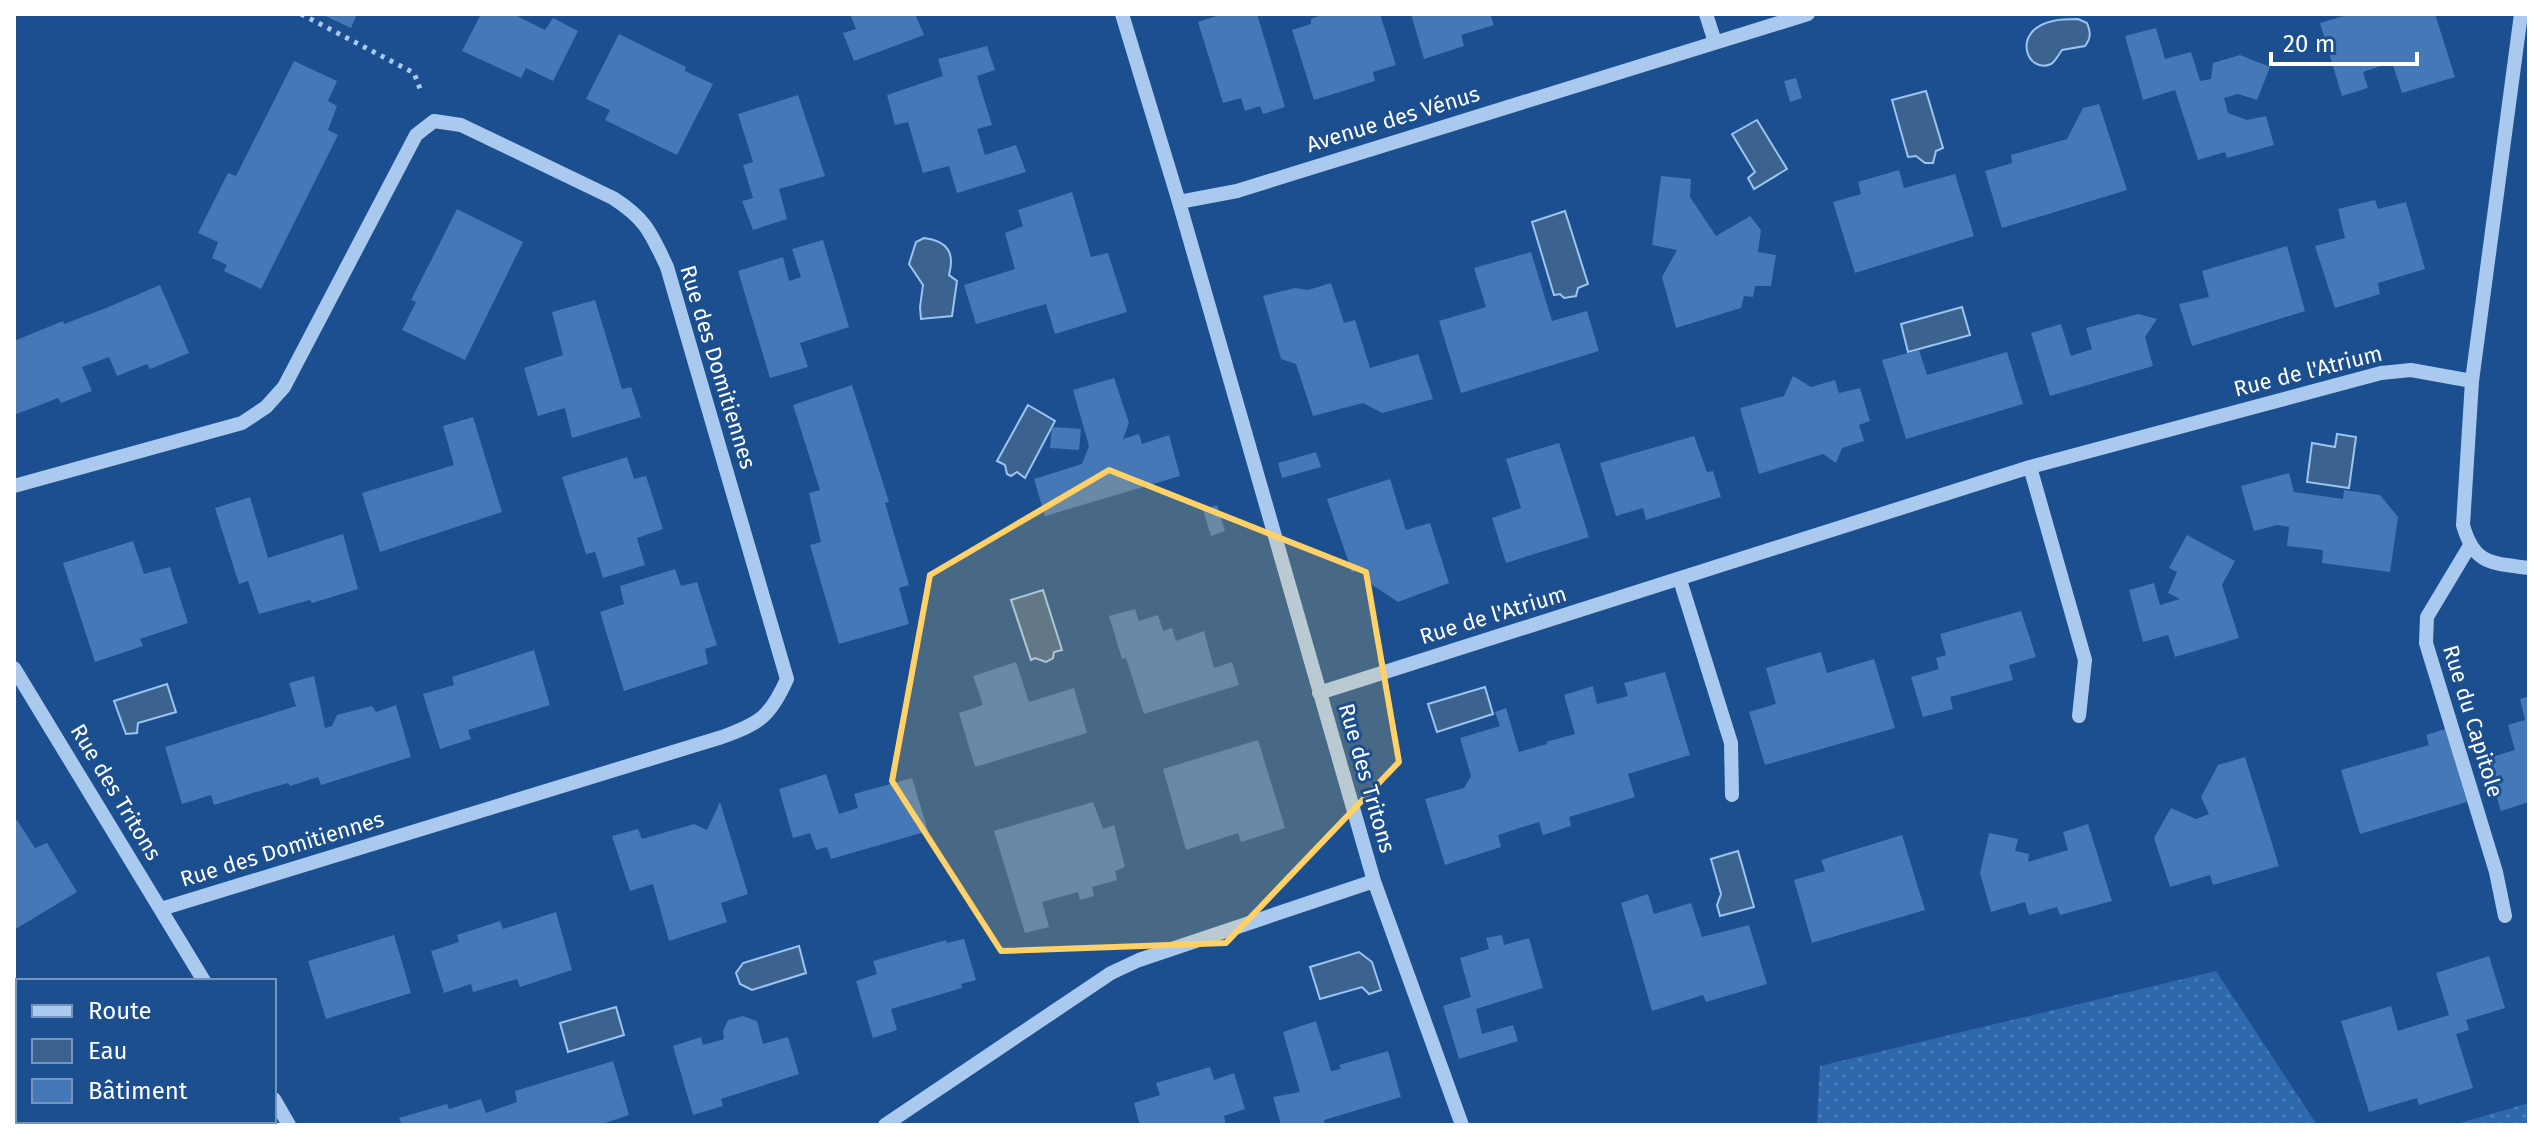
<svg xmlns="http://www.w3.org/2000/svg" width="2543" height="1139" font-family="'Fira Sans',sans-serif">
	<defs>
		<pattern id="grass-dots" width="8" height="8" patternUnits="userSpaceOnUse" patternTransform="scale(2)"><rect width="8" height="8" fill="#2e69ad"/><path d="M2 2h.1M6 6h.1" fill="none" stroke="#4d80b9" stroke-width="1.8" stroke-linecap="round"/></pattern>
	</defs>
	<rect width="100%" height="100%" fill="#1b4f8f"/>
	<path fill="url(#grass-dots)" d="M2216,971l101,154h-500l3,-59z
		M2529,1103v22h-76z"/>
	<path fill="#3c6290" stroke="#9cc4f0" stroke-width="2" d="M2078,19l9,4c4,10 4,15 -2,23l-23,4c-3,4 -7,12 -11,14 -24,11 -41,-34 2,-43 7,-2 17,-2 25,-2z
		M1926,91l17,57 -7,3 -3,12h-8l-9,-7 -8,1 -16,-57z
		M1757,120l30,49 -33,20 -6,-11 7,-6 -23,-38z
		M1565,211l23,73 -10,4 -2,8 -12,2 -4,-4 -6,1 -22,-73z
		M924,238c24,3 31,15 25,37l8,6 -5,35 -31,3 -1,-12 3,-22 -14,-21 7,-22z
		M1962,307l8,28 -62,17 -7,-28z
		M1028,405l27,16 -30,57 -8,-6 -6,4 -4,-2 -2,-9 -8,-4z
		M2337,434l19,3 -7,51 -42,-6 5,-39 23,4z
		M1043,590l19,60 -8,2 -1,6 -7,4 -11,-4 -4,2 -20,-60z
		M167,684l9,28 -38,11 -1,10 -11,1 -12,-33z
		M1485,687l8,27 -56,18 -9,-28z
		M1738,851l16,56 -34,9 -3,-11 4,-11 -10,-35z
		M799,946l7,27 -54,17 -12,-6 -4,-11 7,-10z
		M1359,952l13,10 9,28 -12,4 -7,-7 -42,12 -10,-32z
		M616,1007l8,28 -56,17 -8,-29z"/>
	<path fill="#4478b7" d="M321,14h36l-6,14z
		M481,14h32l32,16 8,-12 25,13 -25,50 -27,-13 -5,10 -59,-27z
		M850,14h65l9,21 -70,26 -11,-28 13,-4z
		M1223,14h34l28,93 -22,7 -3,-8 -15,5 -4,-13 -18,5 -25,-81z
		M1324,14h56l16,51 -23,7 2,9 -61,19 -22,-70 19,-6v-5z
		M1411,14h79l4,11 -33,10 3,11 -40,13z
		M2343,14h92l20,63 -53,16 -10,-31 -29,10 5,16 -26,8 -22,-73 24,-7z
		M2156,28l9,31 26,-7 9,29 11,-2 2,-16 27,-8 30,12 -13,33 -19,-6 -14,4 4,15 19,7 19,-4 8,29 -47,13 -2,-6 -27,8 -23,-70 -32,10 -18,-64z
		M619,34l67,33 -1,4 28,13 -36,71 -72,-35 5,-10 -24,-11z
		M987,46l8,24 -18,6 15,49 -15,4 8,26 31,-10 10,27 -69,21 -8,-27 -26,7 -15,-51 -13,3 -8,-30 56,-19 -5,-17z
		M294,61l43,20 -9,20 9,5 -9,24 10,5 -77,154 -37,-18 3,-6 -15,-7 6,-16 -20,-9 30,-60 8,3z
		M1796,78l6,20 -12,4 -6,-21z
		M798,95l27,81 -46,13 8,30 -34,11 -11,-29 11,-3 -10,-33 10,-3 -15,-48z
		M2099,104l28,86 -125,38 -17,-57 27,-8 -1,-8 56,-16 16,-31z
		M1899,170l5,18 51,-14 19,62 -119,37 -22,-71 28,-8 -3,-12z
		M1661,176l30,3 -1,18 26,39 34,-20 11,14 -3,22 18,3 -5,31h-16l-2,11 -9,-1 -3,12 -65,20 -14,-51 15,-27 -25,-5z
		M1072,192l19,65 17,-4 19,59 -72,22 -9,-30 -70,20 -12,-39 51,-16 -10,-36 18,-7 -5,-16z
		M2375,200l3,9 28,-7 19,67 -47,14 2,11 -45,14 -20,-62 30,-8 -7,-29z
		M457,209l66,33 -58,118 -63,-30 14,-28 -5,-2z
		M823,240l26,87 -49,16 8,24 -38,11 -32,-107 45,-14 6,24 12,-4 -9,-28z
		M2287,246l18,65 -113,35 -13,-42 30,-7 -7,-26z
		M1531,252l21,69 35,-10 12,40 -138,42 -22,-72 47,-14 -12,-39z
		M1331,283l13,40 11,-3 15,48 48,-14 15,45 -51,14 -19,-10 -50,13 -17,-52 -15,-5 -18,-63 32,-8 13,2z
		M160,285l29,68 -39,16 -3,-5 -30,12 -8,-19 -27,10 10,24 -31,12 -3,-5 -44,17v-74l49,-20 1,3 42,-16z
		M595,300l27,89 9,-2 10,30 -69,21 -7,-30 -27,8 -14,-48 39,-13 -11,-43z
		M2138,314l19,5 -12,18 8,29 -103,30 -19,-63 30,-9 10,32 21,-7 -6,-21z
		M1919,350l8,25 80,-23 16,52 -117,35 -24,-79z
		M1793,376l18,11 24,-7 4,13 21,-5 10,33 -11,4 5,16 -22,7 -6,15 -13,-9 -64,20 -19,-66 44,-12z
		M1114,378l15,45 -6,16 16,-5 3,10 27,-9 11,41 -135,40 -11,-37 48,-15 7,-18 -16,-56z
		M852,385l37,117 -4,1 24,82 -10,3 10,36 -70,20 -29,-99 11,-3 -12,-49 11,-3 -27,-85z
		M473,417l29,95 -122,40 -18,-59 92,-28 -11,-39z
		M1052,427l29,2 -2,21 -29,-2z
		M1694,436l13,36 6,-1 8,26 -75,23 -3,-12 -27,8 -16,-53z
		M1559,443l30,94 -83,26 -14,-45 29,-10 -15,-49z
		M1316,452l5,15 -39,11 -4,-15z
		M627,457l7,22 12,-3 17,53 -26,9 8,27 -42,13 -8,-26 -9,2 -24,-77z
		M2289,473l5,19 49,7 1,-9 36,5 18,22 -8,55 -68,-9 1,-13 -36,-4 2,-19 -12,-2 -23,6 -13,-45z
		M1390,479l16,51 24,-7 19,60 -51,19 -27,-18 -6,-16 -13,4 -25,-73z
		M250,497l18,61 75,-24 15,55 -46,14 -2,-3 -51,14 -11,-33 -9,3 -24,-76z
		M1217,505l8,26 -14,5 -8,-26z
		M2187,535l48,26 -13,24 17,53 -64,19 -7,-22 -25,7 -14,-52 25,-7 6,22 20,-6 -12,-6 9,-21 -8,-4z
		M133,541l11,33 26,-7 18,56 -48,16 3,7 -48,16 -32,-99z
		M675,569l6,17 16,-4 20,63 -12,4 3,15 -84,27 -24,-79 24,-8 -4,-18z
		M1135,609l4,12 19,-6 5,16 9,-3 4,13 28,-10 10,37 18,-6 7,23 -95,29 -18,-56 -4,1 -13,-43z
		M2021,611l15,46 -27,8 4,15 -63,17 3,12 -30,8 -12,-40 28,-8 -3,-11 10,-3 -6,-21z
		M534,650l16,55 -82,25 3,9 -31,10 -17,-55 31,-9 -2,-8z
		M1821,652l6,21 47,-14 21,69 -130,37 -16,-53 27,-8 -10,-36z
		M1016,662l13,40 45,-14 13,45 -112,34 -16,-54 24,-8 -10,-29z
		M1665,672l25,83 -62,19 7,23 -66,20 2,9 -28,9 -4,-13 -41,13 3,12 -56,18 -20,-66 39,-11 7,-12 -11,-38 40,-12 -5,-14 11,-4 13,44 28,-8 -1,-2 29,-8 -11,-39 29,-9 4,18 31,-8 -4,-13z
		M314,676l11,52 7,-2 5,-11 35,-9 4,6 20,-7 15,52 -90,28 -3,-8 -28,9 -2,-3 -32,9 -42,13 -3,-10 -29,9 -17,-57 131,-41 -7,-23z
		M2529,696v106l-28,9 -16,-52 30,-9 -7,-25 17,-5 -5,-21z
		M2445,729l22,73 -107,32 -19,-64 88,-25 -3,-10z
		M1258,740l27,88 -44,14 -3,-9 -52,17 -23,-81z
		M2245,757l34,109 -66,19 -3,-10 -40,12 -16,-49 17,-30 25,11 13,-5 -8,-17 17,-32z
		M826,774l13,40 19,-6 -4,-14 58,-16 16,53 -97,28 -4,-12 -11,3 -6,-17 -17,5 -14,-49z
		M720,802l28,92 -27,9 6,19 -58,19 -16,-57 -23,7 -18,-55 26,-7 4,10 52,-15 13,6z
		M1093,802l10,27 11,-4 11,42 -10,4 2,9 -25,7 2,9 -14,4 -2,-8 -36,10 7,25 -24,6 -31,-102z
		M17,820l18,28 12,-5 30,49 -63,38v-108z
		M2088,824l24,77 -52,14 -3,-8 -28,8 -4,-13 -34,10 -11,-39 9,-40 29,6 -3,12 14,3 -1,8 40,-12 -5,-18z
		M1902,835l23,75 -113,33 -18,-63 31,-9 -4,-11z
		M1648,894l6,20 37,-11 11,34 47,-12 18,59 -61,18 -3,-7 -51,16 -31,-108z
		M556,912l16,58 -52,17 -3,-8 -44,13 -2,-8 -27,9 -13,-42 28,-9 -2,-7 43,-14 3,8z
		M394,935l17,58 -85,26 -18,-58z
		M1502,935l2,10 25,-7 14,50 -67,21 6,25 31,-9 5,16 -59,18 -16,-53 28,-9 -11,-39 29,-9 -3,-11z
		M964,939l12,41 -15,4 1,4 -71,21 6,21 -24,8 -17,-57 21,-7 -4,-13 73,-21 1,3z
		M2489,956l16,52 -39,12 3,10 -13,4 17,54 -54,17 -2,-7 -48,14 -28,-91 50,-15 7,25 51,-16 -13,-42z
		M743,1016l14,5 6,23 25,-7 11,37 -78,25 2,7 -30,9 -20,-69 28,-9 2,8 21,-6 -1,-8 5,-11z
		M1316,1021l15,50 10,-2 -2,-4 49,-14 13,46 -77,23 1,5h-44l-8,-28 27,-5 -17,-60z
		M613,1061l16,54 -30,10h-197l-3,-7 48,-14 2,5 32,-10 5,14 31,-11 -2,-11z
		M1210,1067l4,13 20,-7 11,36 -21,7 2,9h-86l-6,-22 26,-8 -4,-12z
		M157,1121h60l3,4h-70z"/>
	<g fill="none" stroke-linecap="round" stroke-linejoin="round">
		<path stroke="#a9c9ee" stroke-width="5" stroke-dasharray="4 6" stroke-linecap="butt" d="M301,14l113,59 8,21"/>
		<path stroke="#a9c9ee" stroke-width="14" d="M1122,14l57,188 58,-11 571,-177
			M1706,14l9,28
			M2472,381l-9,144c11,40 29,38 66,43
			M2030,467l55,193 -6,56
			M14,486l228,-63 24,-16 18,-20 132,-252 18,-14 27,4 152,73c33,21 38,35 54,69l120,412c-17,38 -27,44 -65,58l-561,172
			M2469,547l-42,70 -1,26 70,229 9,44
			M1680,580l51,163 1,52
			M14,668l190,313
			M1319,693l711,-226 351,-94 30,-3 61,11 49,-367
			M1374,881l88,244
			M274,1099l15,26
			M885,1125l226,-152 28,-13 235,-79 -195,-679"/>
	</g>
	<path fill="#ffd166" fill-opacity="0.2" stroke="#ffd166" stroke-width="6" stroke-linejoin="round" d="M1109,470l257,102 33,190 -173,181 -225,8 -109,-170 38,-206z"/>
	<g text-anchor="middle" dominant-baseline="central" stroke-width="6" stroke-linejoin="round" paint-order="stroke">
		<g font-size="22" fill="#fff" stroke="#1b4f8f">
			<text transform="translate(1393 119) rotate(-17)">Avenue des Vénus</text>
			<text transform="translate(718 367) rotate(73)">Rue des Domitiennes</text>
			<text transform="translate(2308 371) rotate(-14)">Rue de l'Atrium</text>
			<text transform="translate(1493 615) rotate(-17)">Rue de l'Atrium</text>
			<text transform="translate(2473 721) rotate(73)">Rue du Capitole</text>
			<text transform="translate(1367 778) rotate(74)">Rue des Tritons</text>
			<text transform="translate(116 792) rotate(59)">Rue des Tritons</text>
			<text transform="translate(282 849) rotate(-17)">Rue des Domitiennes</text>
		</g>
	</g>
	<rect width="2543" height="1139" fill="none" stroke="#ffffff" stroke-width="32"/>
	<rect x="16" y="979" width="260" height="144" fill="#1b4f8f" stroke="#7695bc" stroke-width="2"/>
	<rect x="32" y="1005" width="40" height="12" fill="#a9c9ee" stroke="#7695bc" stroke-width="2"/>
	<text x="88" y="1019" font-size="24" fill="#ffffff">Route</text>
	<rect x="32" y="1039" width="40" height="24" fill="#3c6290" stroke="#7695bc" stroke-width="2"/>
	<text x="88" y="1059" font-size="24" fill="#ffffff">Eau</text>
	<rect x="32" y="1079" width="40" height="24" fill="#4478b7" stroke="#7695bc" stroke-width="2"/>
	<text x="88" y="1099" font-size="24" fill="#ffffff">Bâtiment</text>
	<path d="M2271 52v12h146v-12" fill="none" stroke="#ffffff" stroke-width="4"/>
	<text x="2283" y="52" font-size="24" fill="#ffffff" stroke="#1b4f8f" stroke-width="6" paint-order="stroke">20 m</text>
</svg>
